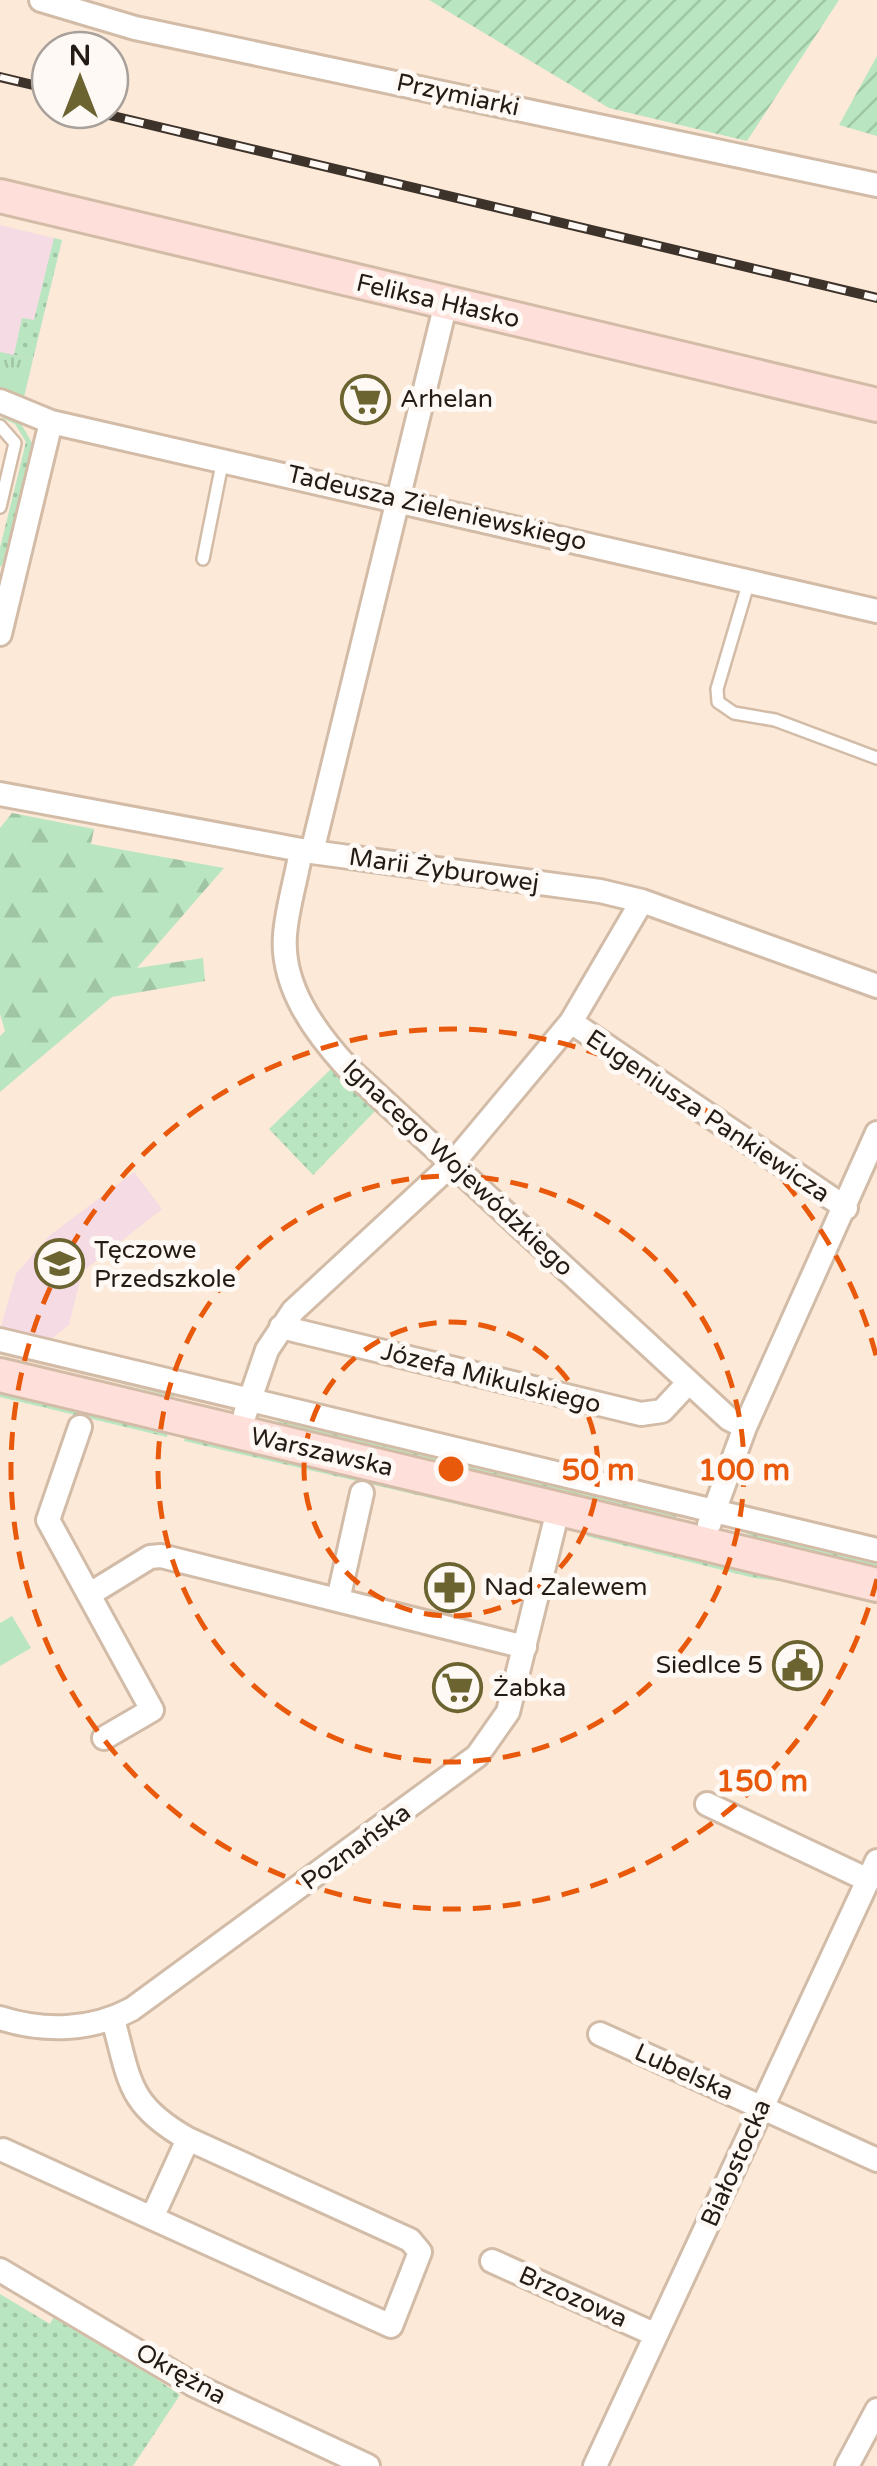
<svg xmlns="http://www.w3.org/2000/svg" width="877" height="2466" font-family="'Varela Round',sans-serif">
	<defs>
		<pattern id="grass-dots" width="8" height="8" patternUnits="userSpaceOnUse" patternTransform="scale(2.5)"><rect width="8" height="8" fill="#b9e6c0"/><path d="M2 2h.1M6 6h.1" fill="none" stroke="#9fc5a4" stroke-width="1.8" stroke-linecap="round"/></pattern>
		<pattern id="forest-firs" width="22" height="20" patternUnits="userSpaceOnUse" patternTransform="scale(2.5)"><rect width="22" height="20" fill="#b9e6c0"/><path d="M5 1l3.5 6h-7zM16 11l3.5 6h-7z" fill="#9fc5a4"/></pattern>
		<pattern id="park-tufts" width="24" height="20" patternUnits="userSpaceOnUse" patternTransform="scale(2.5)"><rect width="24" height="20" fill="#b9e6c0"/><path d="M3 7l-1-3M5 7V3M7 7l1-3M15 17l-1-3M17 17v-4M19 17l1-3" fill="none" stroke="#9fc5a4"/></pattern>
		<pattern id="garden-furrows" width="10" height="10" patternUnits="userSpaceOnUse" patternTransform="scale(2.5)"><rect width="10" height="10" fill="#b9e6c0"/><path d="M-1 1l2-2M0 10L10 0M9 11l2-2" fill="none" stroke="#9fc5a4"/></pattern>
	</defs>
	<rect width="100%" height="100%" fill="#fce9d8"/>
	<path fill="#f5dbe3" d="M0,225l62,15 -38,157 -24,-6z
		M134,1172l28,37 -80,63 -13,53 -22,17 -47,-12 16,-56 33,-38z"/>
	<path fill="url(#grass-dots)" d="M54,238l8,2 -29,119 -19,-4 8,-37 12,2z
		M0,417l20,5 15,26 -28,113 -7,6v-19l26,-106 -11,-18z
		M332,1068l46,40 -65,67 -44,-46z
		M71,1363l105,30 -3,4 -117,-31z
		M0,1391l168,40 -1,6 -167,-40z
		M270,1416l418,98 -14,3 -394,-94z
		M185,1436l338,81 2,3 -341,-79z
		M730,1525l147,30v12l-122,-29z
		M591,1533l195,46 3,3 -35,-4 -168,-42z
		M0,2294l50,30 6,-11 10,5 114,77 -47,71h-133z"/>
	<path fill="url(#forest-firs)" d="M12,813l82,16 -3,15 133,24 -87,100 66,-10 2,23 -93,16 -112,95v-56l5,-5 -5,-17v-186z"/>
	<path fill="url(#park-tufts)" d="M0,352l33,7 -9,38 -24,-6z"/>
	<path fill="url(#garden-furrows)" d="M429,0h410l-92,141 -138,-33z
		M877,56v80l-38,-11z"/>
	<path fill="#b9e6c0" d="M12,1616l19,32 -31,18v-43z"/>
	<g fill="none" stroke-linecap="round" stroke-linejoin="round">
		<defs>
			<path id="lane" d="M0,426l15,17 -15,64
				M203,559l20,-100
				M749,581l-32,108 1,13 16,11 41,7 102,38"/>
			<path id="street" d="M41,0l94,28 742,157
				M0,401l51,21 826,189
				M0,634l51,-212
				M0,794l312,58 288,39 42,10 235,85
				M301,850c-4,27 -14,57 -16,85 -4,51 30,97 62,132l382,352 16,8
				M312,852l134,-549
				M571,1022l275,186
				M281,1327l360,87 21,-3 27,-29
				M0,1340l877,210
				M245,1414l22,-64 26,-39 161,-149 117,-140 71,-121
				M80,1427l-32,93 104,190 -48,28
				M709,1525l36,-98 132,-294
				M90,1594l60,-37 11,-1 364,91
				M338,1600l24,-107
				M707,1804l161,76
				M0,2018c44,14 91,13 132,-9l345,-253 31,-44 50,-202
				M113,2019c17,63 15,86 75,120l-36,79 239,108 29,-74 -10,-12 -222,-101
				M600,2034l277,126
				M3,2150l149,68
				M492,2261l162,73
				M0,2270l194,115 174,81
				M595,2466l282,-605
				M847,2466l30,-56"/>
			<path id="secondary" d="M0,196l877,209
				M0,1375l877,210"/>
		</defs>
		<use href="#lane" stroke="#d3bca7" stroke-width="16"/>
		<use href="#street" stroke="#d3bca7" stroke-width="28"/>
		<use href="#secondary" stroke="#d3bca7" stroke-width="38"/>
		<use href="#lane" stroke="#fff" stroke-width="11"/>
		<use href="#street" stroke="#fff" stroke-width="22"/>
		<use href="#secondary" stroke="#ffdfd9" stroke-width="32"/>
		<defs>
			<path id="rail" d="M0,77l50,12
				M88,110l789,188"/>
		</defs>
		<use href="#rail" stroke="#3d332b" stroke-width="10"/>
		<use href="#rail" stroke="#fef9f5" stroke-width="6" stroke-dasharray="19" stroke-linecap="butt"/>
	</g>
	<g fill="none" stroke="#e8590c" stroke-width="5" stroke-dasharray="18 12">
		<circle cx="451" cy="1469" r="147"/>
		<circle cx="451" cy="1469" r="293"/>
		<path d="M877 1579A440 440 0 1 1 877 1359"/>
	</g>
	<defs>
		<symbol id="supermarket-ring" viewBox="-11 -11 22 22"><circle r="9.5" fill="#fef9f5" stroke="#6b6430" stroke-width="1.5"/><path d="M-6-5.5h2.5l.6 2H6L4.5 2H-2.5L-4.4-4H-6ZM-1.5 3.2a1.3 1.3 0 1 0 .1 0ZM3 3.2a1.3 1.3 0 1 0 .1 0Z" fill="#6b6430"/></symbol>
		<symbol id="school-ring" viewBox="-11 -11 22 22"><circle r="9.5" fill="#fef9f5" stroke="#6b6430" stroke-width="1.5"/><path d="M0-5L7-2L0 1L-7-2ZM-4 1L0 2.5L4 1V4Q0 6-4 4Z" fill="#6b6430"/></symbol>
		<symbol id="pharmacy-ring" viewBox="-11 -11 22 22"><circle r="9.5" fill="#fef9f5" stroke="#6b6430" stroke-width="1.5"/><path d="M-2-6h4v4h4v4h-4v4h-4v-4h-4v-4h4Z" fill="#6b6430"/></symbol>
		<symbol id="civic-ring" viewBox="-11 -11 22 22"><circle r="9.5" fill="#fef9f5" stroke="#6b6430" stroke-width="1.5"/><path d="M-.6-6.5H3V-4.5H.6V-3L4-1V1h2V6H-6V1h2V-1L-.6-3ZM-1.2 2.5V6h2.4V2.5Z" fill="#6b6430"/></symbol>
	</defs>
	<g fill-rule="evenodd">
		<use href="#supermarket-ring" x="338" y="372" width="55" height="55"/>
		<use href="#school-ring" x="32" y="1236" width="55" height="55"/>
		<use href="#pharmacy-ring" x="422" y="1560" width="55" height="55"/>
		<use href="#civic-ring" x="770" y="1638" width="55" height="55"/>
		<use href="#supermarket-ring" x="430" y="1660" width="55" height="55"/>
	</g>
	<g text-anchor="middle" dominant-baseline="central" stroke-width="10" stroke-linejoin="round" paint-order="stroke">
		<g font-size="25" fill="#241b14" stroke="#fef9f5">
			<text transform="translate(458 95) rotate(12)">Przymiarki</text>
			<text transform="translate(438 301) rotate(13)">Feliksa Hłasko</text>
			<text transform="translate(437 508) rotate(13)">Tadeusza Zieleniewskiego</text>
			<text transform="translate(444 870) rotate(8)">Marii Żyburowej</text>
			<text transform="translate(708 1116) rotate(34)">Eugeniusza Pankiewicza</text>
			<text transform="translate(458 1168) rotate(43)">Ignacego Wojewódzkiego</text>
			<text transform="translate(491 1378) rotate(14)">Józefa Mikulskiego</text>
			<text transform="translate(322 1452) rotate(13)">Warszawska</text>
			<text transform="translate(356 1847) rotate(-36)">Poznańska</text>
			<text transform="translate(684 2072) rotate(24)">Lubelska</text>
			<text transform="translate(736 2163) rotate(-66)">Białostocka</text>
			<text transform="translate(573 2297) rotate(24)">Brzozowa</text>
			<text transform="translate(181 2374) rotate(29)">Okrężna</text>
		</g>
		<g font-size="25" fill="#241b14" stroke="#fef9f5" text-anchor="start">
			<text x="400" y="399">Arhelan</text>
			<text x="94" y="1250">Tęczowe<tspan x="94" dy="29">Przedszkole</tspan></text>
			<text x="484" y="1587">Nad Zalewem</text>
			<text x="763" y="1665" text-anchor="end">Siedlce 5</text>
			<text x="493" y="1688">Żabka</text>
		</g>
	</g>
	<circle cx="451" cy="1469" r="15" fill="#e8590c" stroke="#fef9f5" stroke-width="5"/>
	<g font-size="30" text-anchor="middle" font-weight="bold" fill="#e8590c" stroke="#fef9f5" stroke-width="10" stroke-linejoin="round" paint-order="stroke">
		<text x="598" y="1480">50 m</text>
		<text x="744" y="1480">100 m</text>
		<text x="762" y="1791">150 m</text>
	</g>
	<g transform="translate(80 80)"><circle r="48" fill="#fef9f5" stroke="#a7a09b" stroke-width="2.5"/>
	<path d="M0-8L18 38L0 25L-18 38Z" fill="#6b6430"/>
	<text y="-15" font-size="28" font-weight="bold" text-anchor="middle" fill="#241b14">N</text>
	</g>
</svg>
